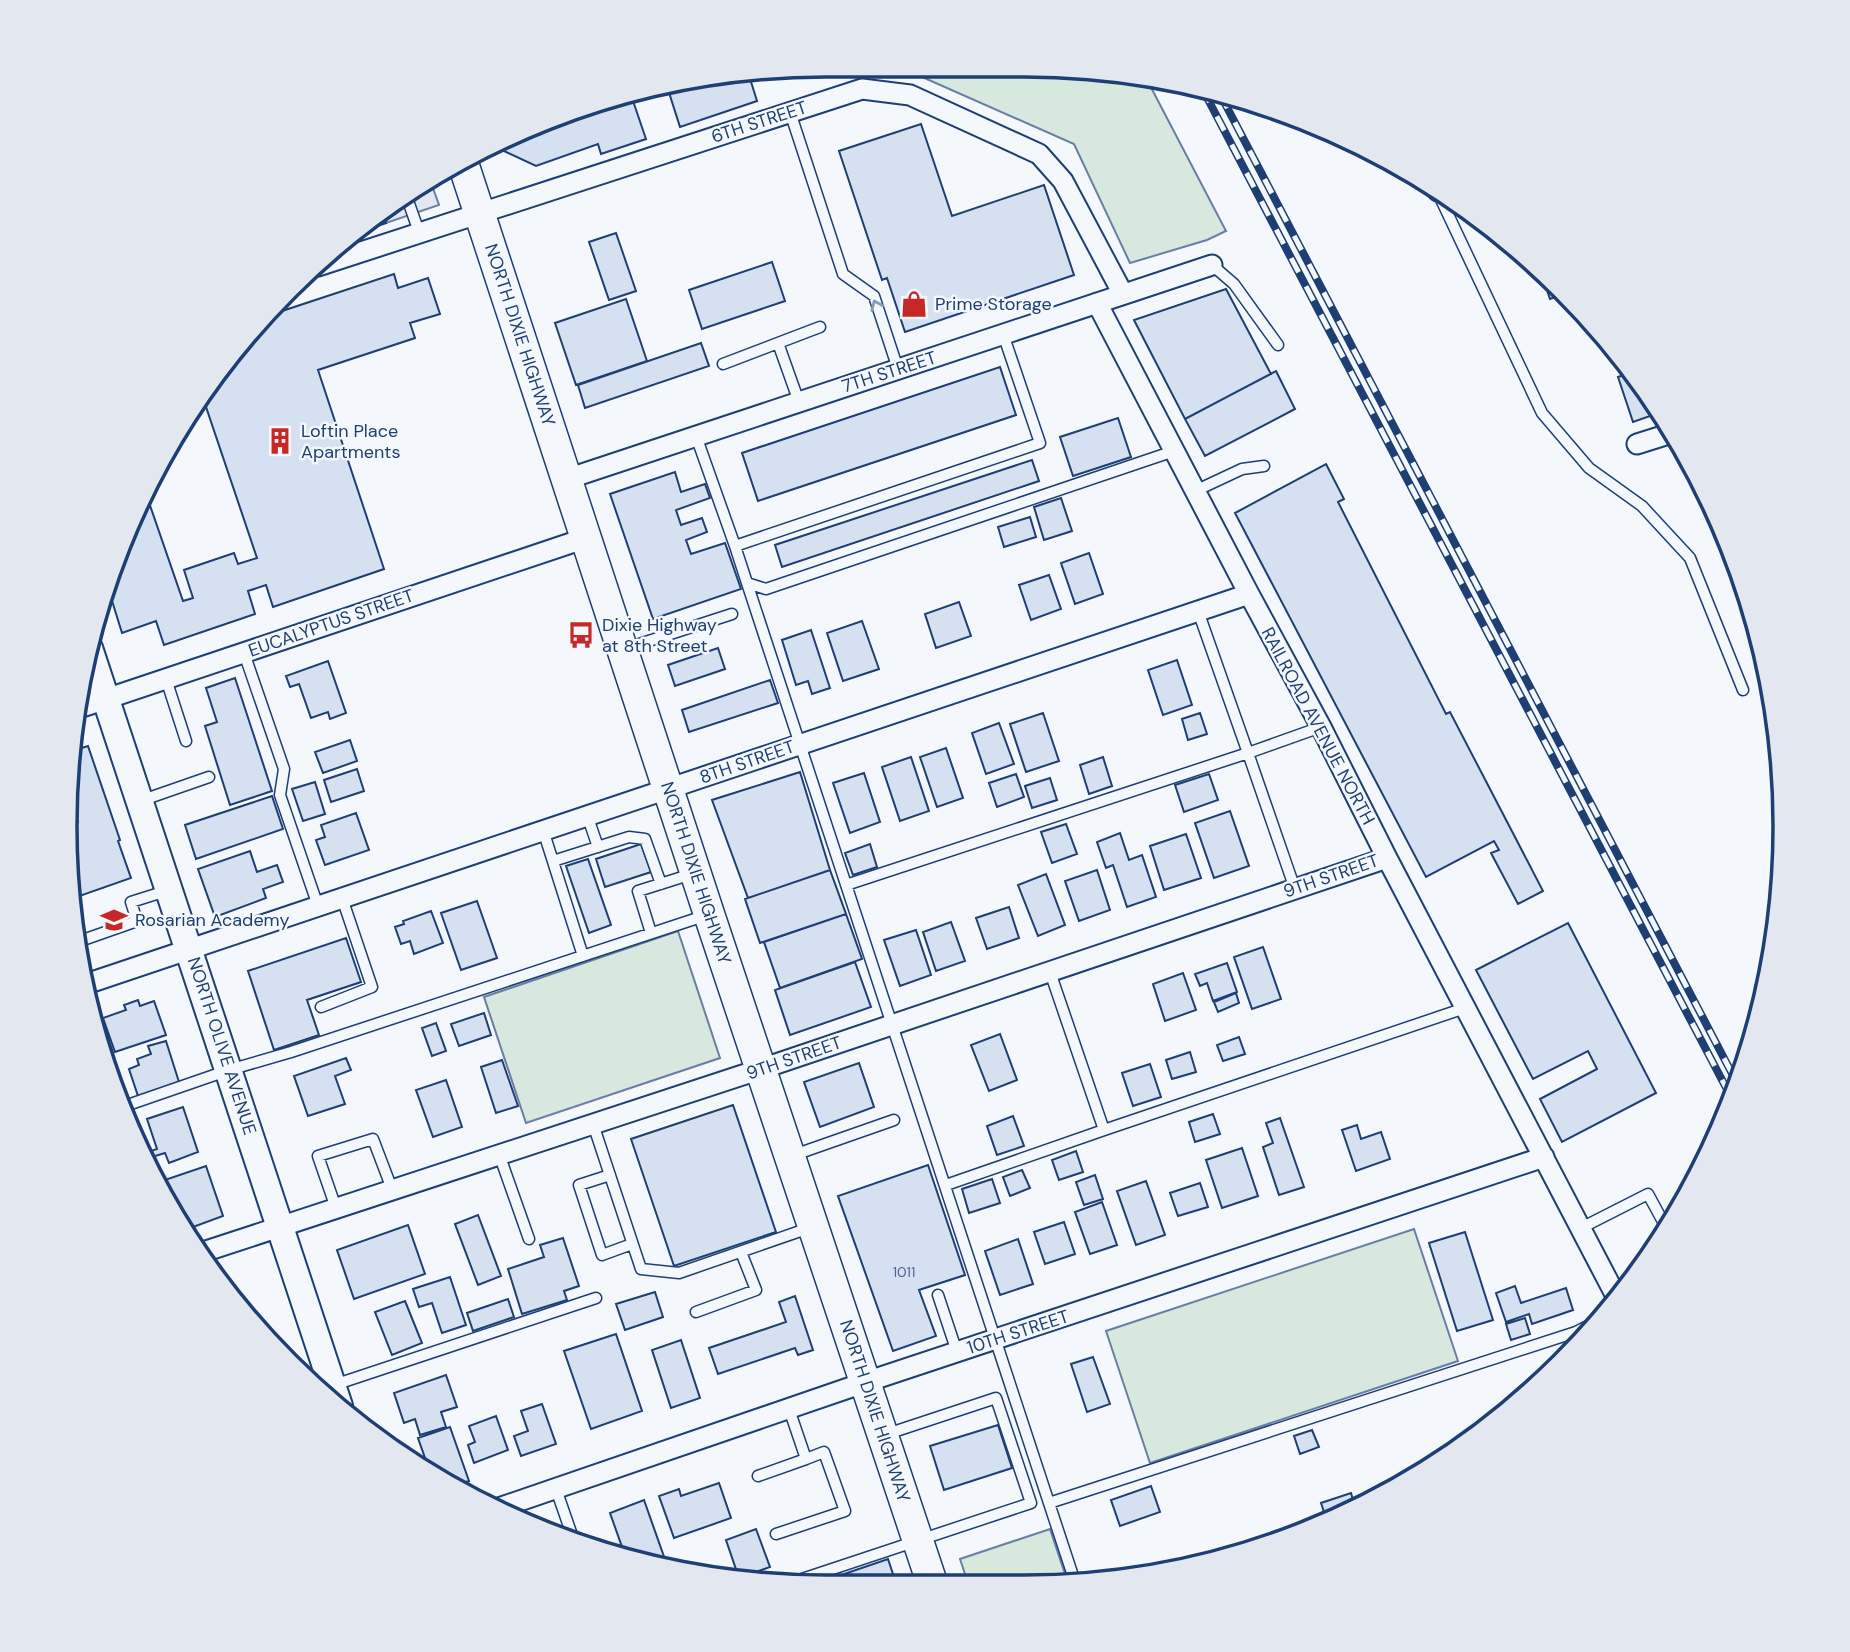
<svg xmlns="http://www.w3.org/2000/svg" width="1850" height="1652" font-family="'DM Sans',sans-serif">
	<rect width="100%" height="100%" fill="#f4f7fb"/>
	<path fill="#d7e8df" stroke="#687fa3" stroke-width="2" d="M895,65l178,1 72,10 81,155 -19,9 -77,23 -56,-119z
		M678,931l42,127 -194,65 -42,-126z
		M1414,1229l44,132 -308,102 -44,-132z
		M1050,1529l19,57h-100l-9,-27z"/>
	<path fill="#e3e8f0" stroke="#687fa3" stroke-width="2" d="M430,180l9,25 -53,18 -4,-13z"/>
	<path fill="#d5e0f0" stroke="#1d3f73" stroke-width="2" d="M748,72l9,29 -77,26 -14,-44 11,-4z
		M631,95l15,44 -45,15 -3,-10 -62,22 -32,-15 -4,-12z
		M921,124l31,92 92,-31 30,90 -169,57 -18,-54 -5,2 -43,-129z
		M382,210l4,13 -38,13 14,-14z
		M616,233l20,58 -27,9 -20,-58z
		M772,262l13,39 -83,28 -13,-39z
		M1539,267l25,27 -14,5z
		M394,274l4,14 30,-10 12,36 -30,9 5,15 -97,32 66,199 -111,38 -7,-22 -18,6 7,23 -91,31 -8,-24 -34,12 -13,-42 35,-103 39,113 10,-3 -9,-28 50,-17 4,11 19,-6 -55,-163 20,-33 48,-47z
		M1226,289l45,85 -86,45 -51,-99z
		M626,299l21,62 -71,24 -21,-62z
		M701,343l8,23 -124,42 -7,-23z
		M1000,367l16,48 -258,86 -16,-48z
		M1276,371l19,38 -90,47 -20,-37z
		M1634,372l18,30 4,12 -23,8 -15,-45z
		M1118,418l13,39 -58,19 -13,-39z
		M1032,460l7,21 -257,86 -7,-22z
		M1326,464l18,35 -6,3 108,212 4,-2 93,179 -25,13 -27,-51 8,-3 -5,-9 -68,36 -191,-364z
		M675,472l6,20 24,-8 5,14 -34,12 5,15 21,-7 5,14 -21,8 5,14 34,-11 16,46 -88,30 -43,-125z
		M1061,498l11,33 -28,9 -10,-33z
		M1030,517l6,20 -32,10 -6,-20z
		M1089,553l14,41 -28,10 -14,-41z
		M1049,575l12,34 -30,11 -12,-35z
		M959,602l12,34 -35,12 -11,-34z
		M862,621l17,48 -36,12 -16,-48z
		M811,630l19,58 -18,6 -4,-13 -12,4 -14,-45z
		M718,648l7,21 -50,17 -7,-21z
		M1177,660l15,45 -29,10 -15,-45z
		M328,661l18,52 -16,6 -2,-7 -17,6 -12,-34 -9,3 -4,-11z
		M235,678l37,113 -42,14 -25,-79 12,-4 -11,-34z
		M770,680l8,23 -89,29 -7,-22z
		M1043,713l16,48 -33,11 -16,-48z
		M1200,713l7,21 -19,6 -6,-21z
		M999,723l15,41 -28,10 -14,-41z
		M350,740l7,21 -34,12 -8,-21z
		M88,746l32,94 -2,1 13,37 -57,20 -9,-71 13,-5 -7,-18 -4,1 5,-54z
		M946,748l17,50 -26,9 -17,-50z
		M911,757l18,54 -29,10 -18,-54z
		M1103,757l9,29 -23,8 -9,-29z
		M357,769l7,22 -33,11 -7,-22z
		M800,772l30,98 -82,28 -36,-98z
		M864,773l16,49 -30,11 -17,-50z
		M1016,774l8,23 -27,10 -8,-24z
		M1209,774l9,26 -34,12 -9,-27z
		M1050,778l7,22 -25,8 -7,-22z
		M315,782l10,32 -22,7 -11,-32z
		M272,796l11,33 -87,30 -11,-34z
		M1230,811l19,55 -35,12 -19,-55z
		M356,813l13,37 -44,15 -9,-25 9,-3 -4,-12z
		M1066,824l11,30 -25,9 -11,-31z
		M1120,833l9,27 13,-5 14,42 -29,10 -14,-42 -7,3 -9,-26z
		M1186,834l15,44 -37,12 -14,-44z
		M641,844l10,28 -46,15 -9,-28z
		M870,844l7,23 -24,8 -8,-22z
		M250,851l7,21 20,-7 6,17 -20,7 3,9 -51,19 -17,-48z
		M588,859l23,66 -22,8 -23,-67z
		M830,870l16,44 -86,29 -15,-44z
		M1097,870l13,40 -31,11 -14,-40z
		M1046,874l19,51 -27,11 -20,-51z
		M477,901l20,57 -36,12 -20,-57z
		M1009,907l10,31 -32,11 -11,-31z
		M431,911l12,32 -29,11 -4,-13 -9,3 -6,-17 9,-3 -1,-3z
		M846,914l16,45 -82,29 -16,-46z
		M951,922l14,39 -29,10 -13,-39z
		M1568,923l88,170 -94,49 -22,-43 57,-30 -9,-18 -55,28 -57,-109z
		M916,930l15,45 -31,11 -16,-46z
		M346,938l15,44 -54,18 12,35 -45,15 -26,-79z
		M1263,947l18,52 -29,10 -18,-52z
		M855,962l16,45 -81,28 -15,-45z
		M1227,963l10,29 -24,9 -6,-18 -7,3 -5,-12z
		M1183,973l13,37 -31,11 -12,-37z
		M1236,993l3,10 -21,9 -4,-10z
		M138,1000l2,6 14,-5 12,34 -51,17 -12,-34 23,-8 -2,-5z
		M484,1013l7,22 -32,11 -8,-22z
		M436,1023l10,28 -14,5 -10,-28z
		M1000,1034l17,46 -28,11 -18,-46z
		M1239,1037l6,17 -22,7 -6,-16z
		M166,1041l13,41 -41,14 -9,-27 10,-4 -2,-6 14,-5 -3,-8z
		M1190,1052l6,20 -24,7 -6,-19z
		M346,1058l5,12 -16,6 10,28 -37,12 -14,-40z
		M502,1060l16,46 -22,7 -15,-46z
		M859,1063l15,44 -54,20 -16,-45z
		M1150,1064l11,33 -28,9 -11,-33z
		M446,1080l16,47 -29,10 -17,-47z
		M733,1105l43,127 -102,34 -43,-127z
		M183,1107l15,45 -29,11 -4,-10 -23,7 -2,-5 17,-6 -10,-30z
		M1213,1114l7,20 -25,8 -6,-20z
		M1013,1116l11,30 -27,9 -10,-29z
		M1280,1118l24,69 -25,8 -16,-48 10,-4 -7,-20z
		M1357,1125l4,14 20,-7 9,27 -34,12 -14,-41z
		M1242,1148l16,48 -36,12 -16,-48z
		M1076,1151l7,21 -24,8 -7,-20z
		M928,1165l37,110 -46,15 17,46 -43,15 -55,-155z
		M206,1166l17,50 -38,14 -29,-47z
		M1022,1170l8,18 -20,8 -7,-19z
		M1095,1175l8,24 -19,6 -8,-23z
		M992,1179l8,24 -31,10 -7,-24z
		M1146,1181l19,54 -29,10 -19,-54z
		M1200,1183l8,24 -30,9 -8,-23z
		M1102,1202l15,43 -27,9 -15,-42z
		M478,1215l23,61 -23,9 -23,-61z
		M1064,1222l11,32 -30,10 -11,-32z
		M408,1225l17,49 -71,25 -17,-49z
		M1465,1232l28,88 -36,11 -28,-88z
		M563,1238l16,48 -15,5 3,9 -45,14 -14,-45 36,-12 -4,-12z
		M1018,1239l15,45 -33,11 -15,-44z
		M450,1277l16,48 -24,8 -10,-30 -13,4 -6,-18z
		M1515,1286l6,17 45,-15 7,22 -41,14 -3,-10 -23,8 -10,-29z
		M655,1292l8,25 -38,13 -9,-26z
		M795,1296l18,54 -15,5 -3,-7 -77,26 -9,-26 77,-26 -7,-20z
		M508,1299l6,18 -41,14 -6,-18z
		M405,1301l17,42 -30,12 -17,-43z
		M1525,1318l5,16 -19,6 -5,-16z
		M616,1334l26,77 -51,18 -27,-78z
		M681,1340l19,58 -29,10 -19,-58z
		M1093,1357l17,47 -23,8 -16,-48z
		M446,1375l11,32 -16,5 5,15 -26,8 -5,-16 -11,4 -10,-30z
		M542,1404l14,40 -35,12 -7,-20 14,-5 -7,-20z
		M496,1416l12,34 -34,13 -6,-18 7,-3 -6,-16z
		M998,1425l14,43 -68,22 -14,-44z
		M450,1427l19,54 -16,5 -23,-14 -12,-34z
		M1312,1430l7,17 -19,7 -6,-18z
		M719,1483l12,35 -57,20 -15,-42 20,-7 2,7z
		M1151,1486l9,26 -40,14 -9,-26z
		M1391,1487l1,2 -26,17 -3,-9z
		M1351,1493l5,17 -29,11 -6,-18z
		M644,1500l24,68 -41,-7 -17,-48z
		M756,1529l14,38 -31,11 -13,-38z
		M888,1559l9,27h-88z"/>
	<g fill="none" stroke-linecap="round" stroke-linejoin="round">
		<defs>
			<path id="lane" d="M790,112l53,162 31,22 24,73
				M1437,191l105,222 47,55 53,38 48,52 53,132
				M406,195l13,37
				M1212,265l22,19 44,61
				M723,364l55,-21
				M799,402l-21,-59 42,-16
				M696,436l39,110 305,-103 -37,-109
				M1195,491l47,-22 22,-3
				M735,546l12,37 19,6 408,-138
				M747,583l302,920
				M1198,611l50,142 73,-26
				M627,648l105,-34
				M244,653l40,116 -4,26 38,111
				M166,679l20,62
				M140,801l69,-24
				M587,815l11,32
				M543,830l40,126
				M553,861l76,-24 16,2 16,45
				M846,885l402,-132 47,136
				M651,933l-13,-42 54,-17
				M80,941l57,-20 -6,-19 35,-11
				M1050,972l54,158 361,-122
				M321,1007l51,-20 -30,-89
				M122,1107l107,-37 62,-18 416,-137
				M593,1124l48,145 38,4 133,-46
				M499,1154l30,85
				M794,1155l100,-35
				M610,1175l-31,10 23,70 30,-11
				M946,1185l158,-55
				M336,1208l-18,-52 55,-17 19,50
				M1581,1228l67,-34 19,35
				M938,1295l19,57
				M696,1312l60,-22 -15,-38
				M334,1385l262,-87
				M758,1476l48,-17
				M556,1489l18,52
				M776,1534l69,-23 -21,-59 -18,7 -17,-50
				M1076,1585l-27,-82 527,-171 27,-14
				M781,1586l250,-83 -35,-105 -112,37"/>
			<path id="street" d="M1436,189l2,2
				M318,266l544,-177 48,6 129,59 24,27 60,113
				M1097,303l152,291 72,133 66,131 230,440
				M1637,444l35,-11
				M567,479l645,-214
				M76,709l510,-171
				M86,984l1163,-390
				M200,1253l561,-184 626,-211
				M493,1510l373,-128 678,-225"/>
			<path id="secondary" d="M89,648l250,758"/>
			<path id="primary" d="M462,160l247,754 224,672"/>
		</defs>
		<use href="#lane" stroke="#1d3f73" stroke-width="13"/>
		<use href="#street" stroke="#1d3f73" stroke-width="23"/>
		<use href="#secondary" stroke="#1d3f73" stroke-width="30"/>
		<use href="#primary" stroke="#1d3f73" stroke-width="33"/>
		<use href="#lane" stroke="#f4f7fb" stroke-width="10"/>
		<use href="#street" stroke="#f4f7fb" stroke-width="19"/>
		<use href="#secondary" stroke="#f4f7fb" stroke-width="26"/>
		<use href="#primary" stroke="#f4f7fb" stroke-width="30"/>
		<defs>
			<path id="rail" d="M1202,88l530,1011
				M1220,94l518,991"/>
		</defs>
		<use href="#rail" stroke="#1d3f73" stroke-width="8"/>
		<use href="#rail" stroke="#f4f7fb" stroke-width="5" stroke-dasharray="16" stroke-linecap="butt"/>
	</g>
	<defs><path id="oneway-chevron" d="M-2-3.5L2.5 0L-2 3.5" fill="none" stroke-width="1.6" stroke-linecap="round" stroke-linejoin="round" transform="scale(1.75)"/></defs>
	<use stroke="#889bb7" href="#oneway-chevron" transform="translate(876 305) rotate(-114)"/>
	<defs>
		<symbol id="shop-bare" viewBox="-9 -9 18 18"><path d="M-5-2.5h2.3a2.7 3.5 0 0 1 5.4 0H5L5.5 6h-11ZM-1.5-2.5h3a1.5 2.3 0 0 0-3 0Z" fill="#c62828" stroke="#f4f7fb" stroke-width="2.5" paint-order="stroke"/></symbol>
		<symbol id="building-bare" viewBox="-9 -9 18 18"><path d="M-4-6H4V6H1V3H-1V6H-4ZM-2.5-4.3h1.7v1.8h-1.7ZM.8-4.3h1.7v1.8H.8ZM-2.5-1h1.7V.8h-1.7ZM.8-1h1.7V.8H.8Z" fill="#c62828" stroke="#f4f7fb" stroke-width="2.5" paint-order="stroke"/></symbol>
		<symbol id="bus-bare" viewBox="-9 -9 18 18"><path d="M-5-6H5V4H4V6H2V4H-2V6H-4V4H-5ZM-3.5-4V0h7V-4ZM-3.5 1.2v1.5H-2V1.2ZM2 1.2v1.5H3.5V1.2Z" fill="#c62828" stroke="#f4f7fb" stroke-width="2.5" paint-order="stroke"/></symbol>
		<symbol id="school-bare" viewBox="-9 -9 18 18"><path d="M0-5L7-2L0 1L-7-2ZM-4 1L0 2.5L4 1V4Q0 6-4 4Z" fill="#c62828" stroke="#f4f7fb" stroke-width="2.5" paint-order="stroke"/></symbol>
	</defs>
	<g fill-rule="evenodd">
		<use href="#shop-bare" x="895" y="285" width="38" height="38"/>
		<use href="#building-bare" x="261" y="422" width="38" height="38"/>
		<use href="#bus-bare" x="562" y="616" width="38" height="38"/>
		<use href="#school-bare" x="95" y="901" width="38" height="38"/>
	</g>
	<g text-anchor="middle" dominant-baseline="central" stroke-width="5" stroke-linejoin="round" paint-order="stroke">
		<g font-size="14" fill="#4b6792">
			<text x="904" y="1272">1011</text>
		</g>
		<g font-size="18" fill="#1d3f73" stroke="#f4f7fb">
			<text transform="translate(759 122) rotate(-18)">6TH STREET</text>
			<text transform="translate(520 335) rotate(72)">NORTH DIXIE HIGHWAY</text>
			<text transform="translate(889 372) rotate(-18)">7TH STREET</text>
			<text transform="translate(331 623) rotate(-19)">EUCALYPTUS STREET</text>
			<text transform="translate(1318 726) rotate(62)">RAILROAD AVENUE NORTH</text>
			<text transform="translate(747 762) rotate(-19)">8TH STREET</text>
			<text transform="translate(696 873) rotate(72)">NORTH DIXIE HIGHWAY</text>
			<text transform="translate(1331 876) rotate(-19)">9TH STREET</text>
			<text transform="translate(222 1046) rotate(72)">NORTH OLIVE AVENUE</text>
			<text transform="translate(794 1058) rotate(-19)">9TH STREET</text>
			<text transform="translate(1018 1332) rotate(-18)">10TH STREET</text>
			<text transform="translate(875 1411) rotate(72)">NORTH DIXIE HIGHWAY</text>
		</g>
		<g font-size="18" fill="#1d3f73" stroke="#f4f7fb" text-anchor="start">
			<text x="935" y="304">Prime Storage</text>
			<text x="301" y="431">Loftin Place<tspan x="301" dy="21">Apartments</tspan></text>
			<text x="602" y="625">Dixie Highway<tspan x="602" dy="21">at 8th Street</tspan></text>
			<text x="135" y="920">Rosarian Academy</text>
		</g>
	</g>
	<path d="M0 0H1850V1652H0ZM826 77H1024A749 749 0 0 1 1773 826V826A749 749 0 0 1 1024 1575H826A749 749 0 0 1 77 826V826A749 749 0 0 1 826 77Z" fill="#e3e8f0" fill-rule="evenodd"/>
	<path fill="none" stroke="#1d3f73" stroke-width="3.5" d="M826 77H1024A749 749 0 0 1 1773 826V826A749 749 0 0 1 1024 1575H826A749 749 0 0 1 77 826V826A749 749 0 0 1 826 77Z"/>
</svg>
